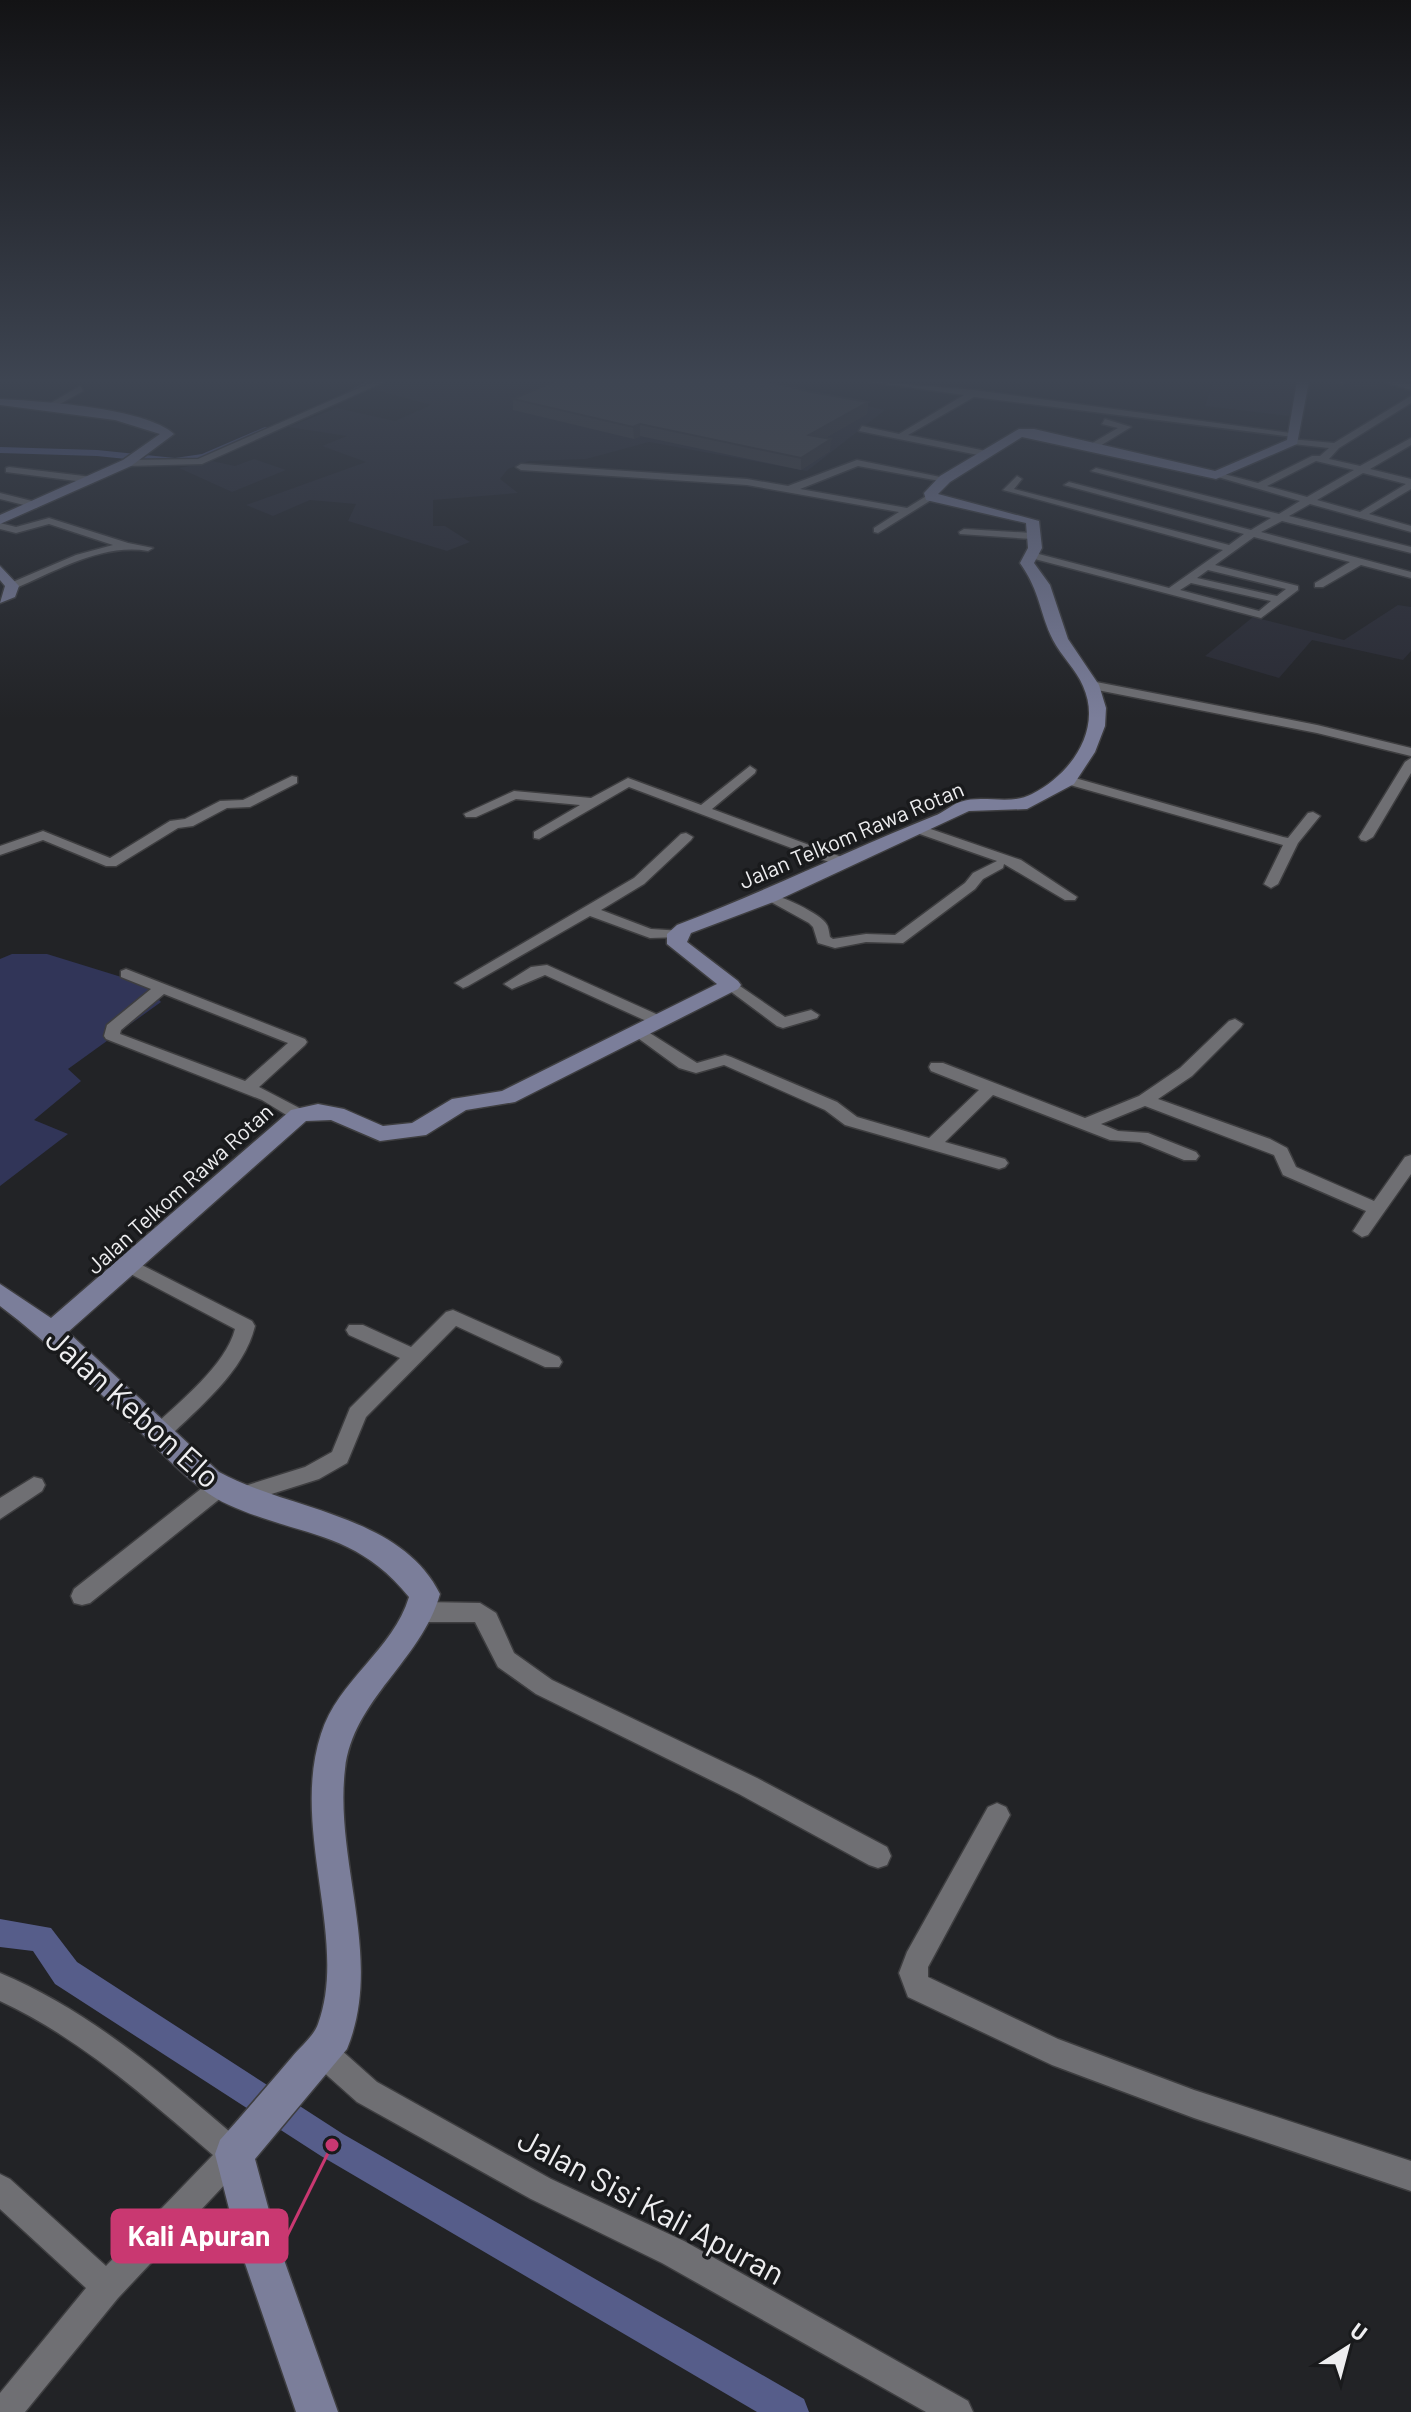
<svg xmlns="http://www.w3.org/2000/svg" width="1411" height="2412" font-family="Barlow,sans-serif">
	<rect width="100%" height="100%" fill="#222326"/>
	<path fill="#2a2b34" d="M391,381h364l130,29 -78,61 -158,-29 -63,17 -57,2 -21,8 -8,10 18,14 -85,7v26h12l25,16 -23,9 -99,-30 8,-17 -46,-4 -37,16 -27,-11 120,-43 -44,-16 25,-10 -59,-9 49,-19 58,13 36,-16 -59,-16z
		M1214,381h164l1,7 -78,-7 -12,35 -84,-10z
		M254,459l32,11 -54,22 -53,-24 33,-7 23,5z
		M1398,605l13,2v44l-8,9 -91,-20 -33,38 -74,-22 48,-39 91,23z"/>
	<path fill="#313558" d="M12,954h35l97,30 17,18 -93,67 13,12 -47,39 34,14 -68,52v-227z"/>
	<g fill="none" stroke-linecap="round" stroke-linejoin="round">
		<path fill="#565d8a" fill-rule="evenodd" d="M367,381h12l-37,20 -8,-2z
			M265,427l9,2 -66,30 -33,5 -78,-8 -97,-3v-6l97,3 78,8 27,-4z
			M0,1919l51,9 26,34 266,172 461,265 5,13h-52l-436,-256 -266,-172 -22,-33 -33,-4z"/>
		<defs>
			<path id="street" d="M375,381h11l-184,83 -75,2 -5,-3 5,-3 71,-1z
				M865,381l109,9 324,44 -5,3 -319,-40 -66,38 78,16 -3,5 -124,-25 3,-5 37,8 65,-39z
				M1337,381h9l-4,3z
				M1396,381l15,3v6l-26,-8z
				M80,386l3,5 -32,18 -7,-2z
				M1411,396v7l-72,45 -10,11 31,7 51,-28v7l-41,24 41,10v10l-42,25 42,12v6l-101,-28 -21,12 122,31v6l-129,-32 -21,11 150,40v6l-50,-13 -38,22h-8v-4l35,-21 -96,-25 -39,28 83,21v4l-37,28 -234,-61v-4l4,-1 138,36 54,-38 -220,-60 14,-14 5,3 -8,10 215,56 15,-11 -180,-49 5,-3 182,48 20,-12 -180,-47 5,-3 183,46 21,-13 -89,-26 5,-3 42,11 54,-27h8l9,-8 -36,-4 -3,-5 44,4zM1316,461l38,9 -47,27 -40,-11zM1363,473l43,11 -46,28 -43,-12zM1208,570l78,19 -9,7 -80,-18zM1191,583l80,18 -12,10 -79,-21z
				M1105,419l26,8 -36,22h-6v-4l29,-17 -16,-4z
				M857,460l93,19 -5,3 -87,-16 -58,23 107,19 21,-13 8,2 -58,36 -4,-1v-4l25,-16 -152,-27 -226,-15 -5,-3 5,-3 226,15 41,7z
				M9,467l83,10 5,3 -5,3 -86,-11v-4z
				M0,493l40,10 1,2 -5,3 -36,-9z
				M49,518l79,25 25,5 -5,3c-46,-8 -91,20 -132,37h-8v-4l68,-29 37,-10 -64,-21 -33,9 -16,-4v-6l16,4z
				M964,529l68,4 5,3 -5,3 -72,-5 -1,-2z
				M1091,681l226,44 94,23v8l-94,-23 -230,-45 -2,-3z
				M1411,758v15l-38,64 -7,4 -5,-1 -2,-3 46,-75z
				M750,766l6,4 -1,3 -43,36 135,50v6h-10l-208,-78 -90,52 -5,-1v-6l46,-27 -64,-6 -40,18h-10l-2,-3 50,-23 77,7 37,-20 73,27z
				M292,776l5,1v6l-47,24 -23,1 -34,18 -15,2 -62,38h-10l-63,-26 -43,15v-9l43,-15 67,27 60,-37 15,-2 35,-18 23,-1z
				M1068,776l215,61 5,1 20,-25 5,-1 7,4 -22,27 -20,41 -7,4 -7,-4 19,-39 -220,-62 -2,-3z
				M919,825l102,35 56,37 -2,3h-10l-61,-36 -1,4 -20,11 -8,10 -72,54 -37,-1 -31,6 -17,-5 -5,-16 -4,-4 -47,-26 2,-3c11,-2 58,20 63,31 1,0 3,12 3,12l3,2 33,-5 29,1 70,-52 8,-10 24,-12 -83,-29v-6z
				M686,833l7,4 -2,3 -47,44 -43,26 50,19 31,2v6l-32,1 -60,-22 -122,70 -5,2 -8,-5 179,-105 47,-44z
				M547,965l118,53 2,3 -8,5 -6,-2 -108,-49 -33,14 -8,-5 27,-17z
				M126,969l179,70 2,3 -2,3 -46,42 46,24 2,4 -2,4h-12l-31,-19 -156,-61 -2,-3 3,-11 44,-36 -30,-12v-6zM164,994l124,49 -43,38 -125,-47 1,-4z
				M731,980l54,37 26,-7 8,5 -2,3 -34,10 -6,-2 -51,-38 -3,-3 3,-3z
				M1235,1019l8,5 -2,3 -49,49 -34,23 112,40 17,9 9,19 78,34 31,-44 6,-2v19l-43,61 -6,2 -9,-6 13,-20 -83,-36 -9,-20 -129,-49 -44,18 17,7 30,2 48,19 3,4 -3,4h-12l-44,-18 -30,-2 -117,-45 -48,47 60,17 3,4 -3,4 -6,2 -154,-44 -20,-15 -101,-45 -28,8 -17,-5 -48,-35 2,-3h12l52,33 28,-8 6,2 106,45 20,15 72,21 50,-48 -48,-19 -2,-4 2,-4h12l142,55 54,-22 41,-28 49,-47z
				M130,1259l122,62 3,5c-11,46 -56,81 -88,113l-7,2 -7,-2 -3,-6 3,-6c26,-25 73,-62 82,-98l-112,-59 -2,-5 2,-5z
				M453,1310l106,47 3,5 -3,5h-14l-89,-41 -90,91 -19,46 -28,16 -79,25 -8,-2 -3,-6 3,-6 73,-23 27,-15 18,-44 50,-50 -51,-23 -3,-5 3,-5h14l48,22 35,-35z
				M34,1477l8,2 3,6 -3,6 -42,28v-21z
				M219,1479l8,2 3,6 -3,6 -137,110 -8,2 -8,-2 -3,-7 3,-7 137,-108z
				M422,1602l58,1 16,10 18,40 38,27 205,98 130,69 4,9 -4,9 -9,3 -9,-3 -130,-71 -203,-100 -38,-27 -23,-45h-53l-8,-3 -3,-7 3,-7z
				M997,1803l9,4 4,8 -82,152v10l130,62 136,51 217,71v30l-217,-73 -142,-53 -144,-68 -9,-24 8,-21 81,-145z
				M0,1973c93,39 168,106 244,171l4,10 -4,10 -126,134 -93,114h-25v-19l86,-105 -86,-79v-35l10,5 96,87 107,-111c-67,-57 -133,-117 -213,-154z
				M321,2037l10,4 46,41 174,97 133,62 284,160 5,11h-47l-264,-149 -131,-64 -174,-97 -46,-41 -4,-10 4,-10z"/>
			<path id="secondary" d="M1297,381h12l-12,63 -81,35 -194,-42 -72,45 -12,12 101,27 3,27 -8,15 16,22 18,54 31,46 7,23 -1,18 -10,26 -21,32 -47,25 -58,2 -193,90 -85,32 -4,9 51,39 3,4 -3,4 -223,113 -49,8 -40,25 -46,6 -49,-21 -25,1 -238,211 151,140c71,39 181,42 221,122 -19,67 -87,105 -95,175 -11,93 39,190 2,280l-92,110 22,81 61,172h-42l-59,-172 -22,-86 5,-14c24,-27 48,-55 72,-83 8,-10 22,-21 26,-33 31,-84 -28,-195 3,-290 17,-54 72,-84 88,-137 -54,-67 -109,-60 -180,-92 -37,-17 -64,-50 -93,-77 -44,-43 -87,-85 -136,-122v-22l51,34 240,-208 27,-6 26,5 39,17 29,-3 40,-24 50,-8 215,-107 -50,-40v-10l10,-9c87,-33 170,-74 257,-109 9,-3 17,-11 26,-14 23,-8 49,4 72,-8 38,-19 71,-64 51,-108 -7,-17 -22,-30 -30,-46 -14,-28 -12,-47 -33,-77l8,-15 -2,-25 -100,-23 -2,-7 16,-17 79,-47h15l181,42 72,-31z
				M0,399c40,2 146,9 174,35l-43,32 -131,58v-9l123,-55 37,-26 -45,-14 -115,-15z
				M0,566l19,20 -4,11 -15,6 5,-17 -5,-6z"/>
		</defs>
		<use href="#street" stroke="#3e3e40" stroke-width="3"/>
		<use href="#secondary" stroke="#3e3e40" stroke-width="3"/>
		<use href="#street" fill="#6f6f73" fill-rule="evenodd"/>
		<use href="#secondary" fill="#7b7e9a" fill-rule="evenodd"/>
	</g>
	<path fill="#404043" d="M547,381h219l45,11 57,10 -1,12 -42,24 5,13 -29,19 -161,-34 -6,3 -121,-29v-11l39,-17z"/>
	<path fill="#343437" d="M868,402l-1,12 -58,33v-12z
		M640,424v12l-6,3 -1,-12z
		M831,439l-1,12 -29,19v-12z"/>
	<path fill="#4a4b4e" stroke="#343437" stroke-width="2" d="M555,381h211l45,11 57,10 -59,33 22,4 -30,19 -161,-34 -7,3 -120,-28z"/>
	<linearGradient id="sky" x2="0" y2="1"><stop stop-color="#131315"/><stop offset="0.53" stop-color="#3e4552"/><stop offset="1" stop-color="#3e4552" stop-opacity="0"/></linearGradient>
	<rect width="1411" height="719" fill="url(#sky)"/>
	<g text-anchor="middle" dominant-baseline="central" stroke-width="7" stroke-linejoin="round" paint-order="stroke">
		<g font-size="22" fill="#eeeef0" stroke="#191a1c">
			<text transform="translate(851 834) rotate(-23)">Jalan Telkom Rawa Rotan</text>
			<text transform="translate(179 1188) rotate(-42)">Jalan Telkom Rawa Rotan</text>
		</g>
		<g font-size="32" fill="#eeeef0" stroke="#191a1c">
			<text transform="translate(134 1407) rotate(42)">Jalan Kebon Elo</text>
			<text transform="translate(652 2205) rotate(28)">Jalan Sisi Kali Apuran</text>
		</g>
	</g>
	<path fill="none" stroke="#c93871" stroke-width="3" d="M332 2145L287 2236"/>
	<circle fill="#c93871" stroke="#191a1c" stroke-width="3" cx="332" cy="2145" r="8"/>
	<rect fill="#c93871" stroke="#c93871" stroke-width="3" x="112" y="2210" width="175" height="52" rx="8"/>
	<g font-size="28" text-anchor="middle" font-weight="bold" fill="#fff">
		<text x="199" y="2246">Kali Apuran</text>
	</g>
	<g transform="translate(1347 2348) rotate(36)" stroke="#191a1c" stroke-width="6" paint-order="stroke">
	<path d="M0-6L14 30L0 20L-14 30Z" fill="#eeeef0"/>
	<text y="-12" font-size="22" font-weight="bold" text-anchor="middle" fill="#eeeef0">U</text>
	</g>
</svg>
